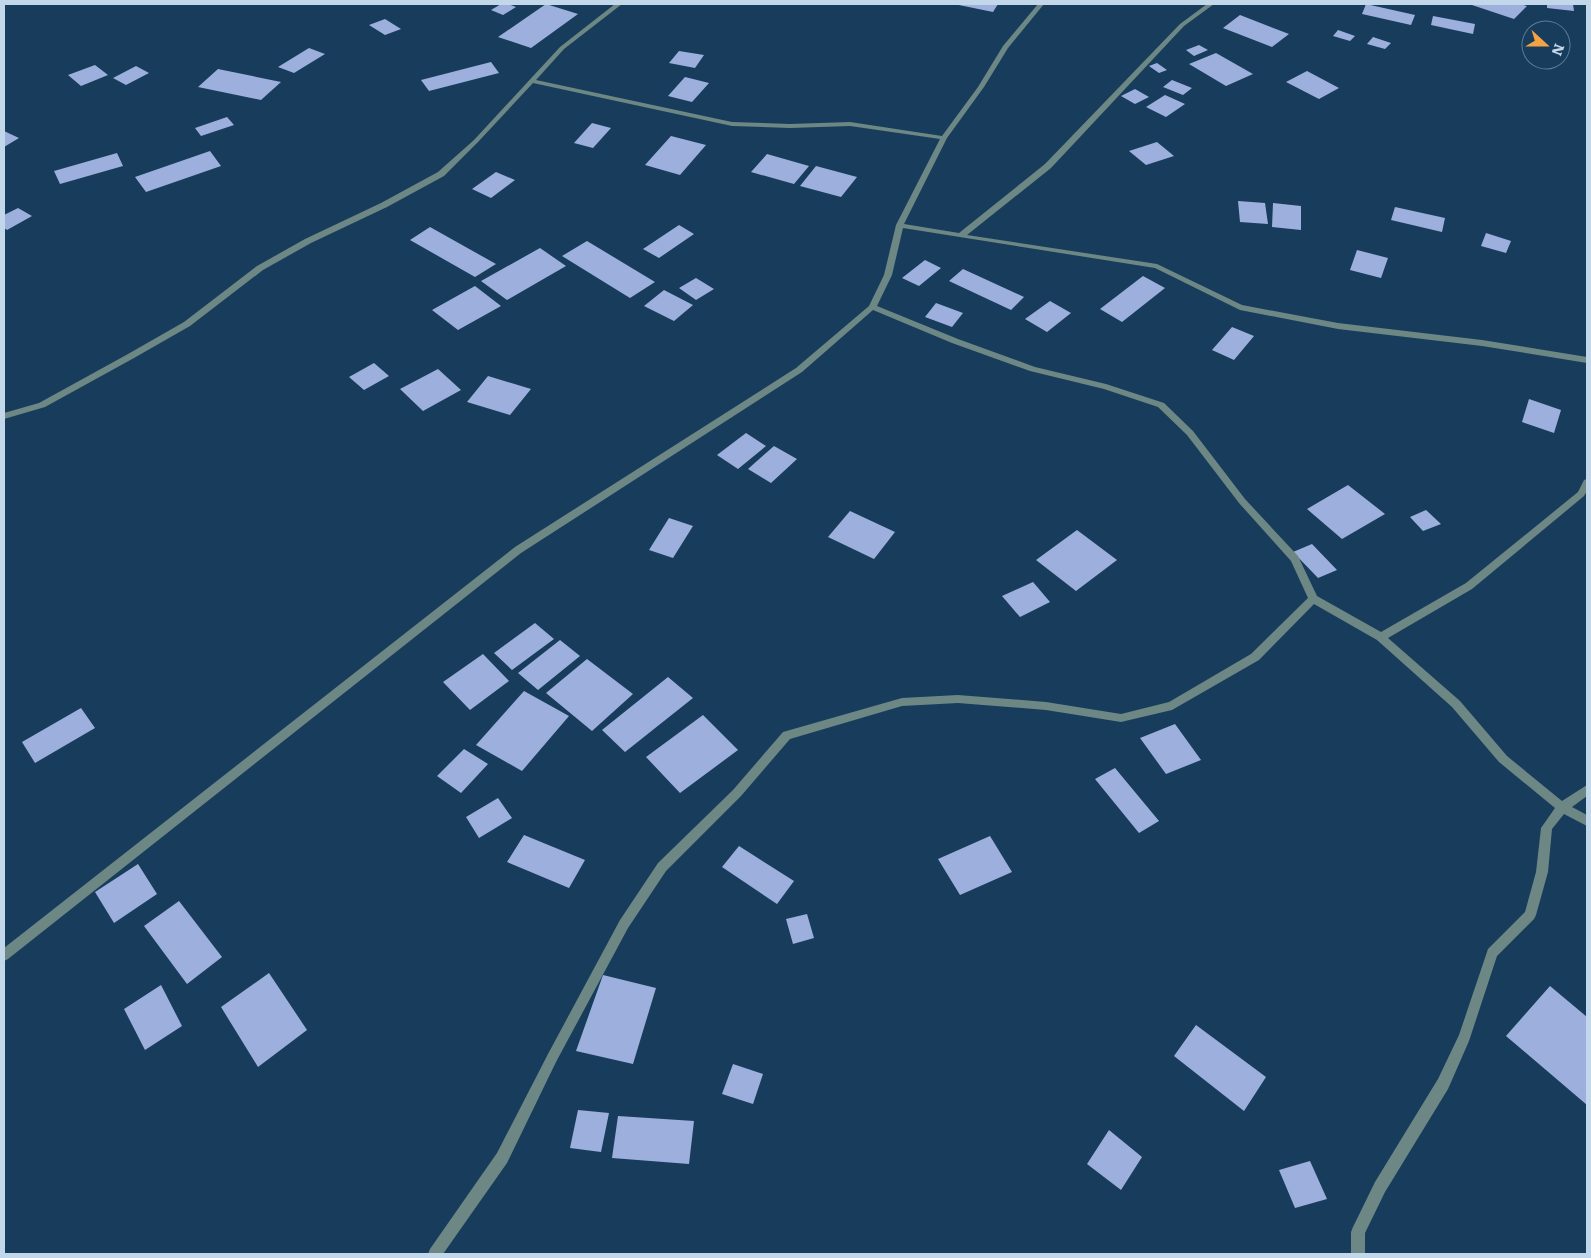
<svg xmlns="http://www.w3.org/2000/svg" width="1591" height="1258" font-family="Literata,serif">
	<rect width="100%" height="100%" fill="#183d5c"/>
	<path fill="#9db0dd" d="M501,4h7l8,3 -13,8 -12,-5z
		M546,4l32,10 -47,34 -33,-11z
		M954,4h44l-5,8z
		M1366,4l49,11 -4,10 -49,-11z
		M1469,4h51l7,2 -13,13z
		M1547,4h26l1,7 -27,-3z
		M1240,15l49,19 -17,13 -49,-19z
		M1433,16l42,8 -2,10 -42,-9z
		M385,19l16,10 -16,6 -16,-10z
		M1338,30l17,6 -5,5 -17,-5z
		M1373,37l18,6 -6,6 -18,-5z
		M1199,45l9,5 -14,6 -8,-6z
		M309,48l16,6 -31,19 -16,-6z
		M679,51l25,4 -9,13 -26,-5z
		M1216,53l37,21 -27,12 -37,-22z
		M491,62l8,11 -70,18 -8,-11z
		M1157,63l10,7 -8,3 -10,-7z
		M95,65l13,10 -27,11 -13,-11z
		M136,66l13,7 -23,12 -13,-7z
		M218,69l63,13 -20,18 -63,-13z
		M1307,71l32,17 -20,11 -33,-17z
		M685,77l24,6 -17,19 -24,-6z
		M1172,80l20,8 -9,7 -20,-8z
		M1135,89l14,8 -14,7 -14,-8z
		M1165,95l20,9 -19,13 -20,-10z
		M227,117l7,8 -33,11 -6,-8z
		M592,123l19,5 -18,20 -19,-5z
		M4,131l15,7 -15,9z
		M671,136l35,9 -26,30 -35,-10z
		M1157,142l17,14 -28,9 -17,-14z
		M210,151l11,15 -75,26 -11,-15z
		M117,153l6,13 -63,18 -6,-13z
		M767,154l42,12 -15,18 -43,-12z
		M816,166l41,11 -16,20 -41,-11z
		M496,172l19,8 -24,18 -19,-9z
		M1238,201l27,2 3,21 -28,-2z
		M1273,203l28,3v24l-29,-3z
		M1395,207l50,11 -3,14 -51,-12z
		M18,208l14,8 -25,14 -3,-2v-13z
		M679,225l15,9 -35,24 -16,-9z
		M430,227l66,37 -21,13 -65,-37z
		M1486,233l25,8 -5,12 -25,-7z
		M587,241l68,41 -25,16 -68,-42z
		M540,248l26,18 -59,34 -26,-19z
		M1357,250l31,8 -7,20 -31,-8z
		M925,260l16,8 -22,18 -17,-8z
		M963,269l61,28 -13,13 -62,-29z
		M1143,276l22,12 -43,34 -22,-13z
		M696,278l18,11 -18,11 -17,-12z
		M475,286l26,20 -43,24 -26,-20z
		M664,290l29,15 -19,16 -30,-15z
		M1050,301l21,12 -24,19 -22,-13z
		M936,303l27,10 -11,14 -27,-10z
		M1232,327l22,9 -20,24 -22,-10z
		M374,363l15,13 -25,14 -15,-13z
		M438,369l23,21 -38,21 -23,-22z
		M488,376l43,13 -21,26 -43,-13z
		M1529,399l32,11 -7,23 -32,-11z
		M746,433l20,13 -28,23 -21,-14z
		M774,446l23,13 -26,24 -23,-14z
		M1348,485l37,29 -43,25 -35,-30z
		M1426,510l15,14 -18,7 -13,-14z
		M850,511l45,21 -21,27 -46,-22z
		M669,518l24,8 -20,32 -24,-8z
		M1077,530l40,30 -41,31 -40,-31z
		M1312,544l25,26 -19,8 -25,-26z
		M1033,582l17,20 -30,15 -18,-21z
		M535,623l19,16 -42,31 -18,-17z
		M560,640l20,16 -42,34 -20,-17z
		M483,654l26,27 -39,29 -27,-28z
		M587,659l46,35 -41,37 -46,-38z
		M668,677l25,21 -68,54 -23,-22z
		M524,691l45,25 -47,55 -46,-26z
		M81,708l14,20 -60,35 -13,-21z
		M703,715l35,35 -58,43 -34,-36z
		M1175,724l26,36 -35,14 -26,-36z
		M464,749l24,15 -27,29 -24,-17z
		M1115,768l44,53 -20,12 -44,-54z
		M498,798l14,20 -33,20 -13,-21z
		M524,835l61,25 -16,28 -62,-26z
		M990,836l22,36 -52,23 -22,-36z
		M739,846l55,35 -17,23 -55,-37z
		M138,864l19,30 -43,29 -19,-31z
		M179,901l43,56 -35,27 -43,-58z
		M807,914l7,24 -21,6 -7,-25z
		M269,973l38,57 -49,37 -37,-60z
		M603,975l53,13 -23,76 -57,-13z
		M161,985l21,41 -37,24 -21,-41z
		M1550,986l37,31v88l-81,-69z
		M1196,1025l70,52 -22,34 -70,-55z
		M733,1064l30,10 -10,30 -31,-10z
		M578,1110l31,3 -8,39 -31,-4z
		M618,1116l76,5 -5,43 -77,-6z
		M1109,1130l33,27 -21,33 -34,-26z
		M1310,1161l17,38 -32,9 -16,-38z"/>
	<g fill="none" stroke-linecap="round" stroke-linejoin="round">
		<path fill="#6d8784" fill-rule="evenodd" d="M615,4h7l-58,45 -28,31 196,42 58,2 60,-2 92,14 36,-49 25,-41 35,-42h6l-36,44 -24,39 -37,51 -43,86 55,9 86,-69 135,-140 27,-20h7l-30,22 -133,142 -84,67 190,29 85,41 96,18 144,17 105,17v6l-105,-17 -144,-17 -98,-19 -85,-42 -252,-40 -11,47 -15,31 81,33 77,28 71,17 58,19 29,28 52,68 53,57 19,40 64,36 85,-49 112,-91 6,-12 3,-1v12l-3,5 -112,93 -84,49 72,63 47,55 55,45 25,-16v11l-15,11 15,8v11l-23,-12 -12,15 -4,43 -12,43 -2,4 -37,37 -28,85 -21,48 -63,103 -20,41v21h-14v-22l2,-5 22,-45 63,-103 21,-44 29,-86 37,-37 11,-40 5,-44 14,-20 -56,-46 -47,-55 -75,-67 -63,-36 -55,56 -87,50 -51,12 -75,-12 -88,-7 -56,3 -112,33 -49,57 -75,75 -38,57 -72,134 -49,101 -64,91h-15l2,-5 67,-96 51,-99 72,-134 38,-57 75,-73 50,-58 119,-34 56,-3 88,7 75,12 48,-12 82,-48 57,-56 -17,-37 -52,-58 -52,-68 -29,-28 -54,-18 -74,-18 -78,-28 -79,-33 -71,62 -281,181 -513,406 -4,2v-13l511,-401 281,-179 73,-62 15,-31 12,-50 44,-86 -90,-13 -60,2 -58,-2 -199,-43 -55,59 -34,34 -57,31 -76,36 -48,27 -73,56 -56,32 -89,49 -41,12v-6l35,-10 89,-49 56,-32 73,-56 48,-27 76,-36 57,-31 36,-32 86,-93z"/>
	</g>
	<rect width="1591" height="1258" fill="none" stroke="#c3d7ea" stroke-width="10"/>
	<g transform="translate(1546 45) rotate(111)"><circle r="24" fill="#183d5c" stroke="#5c7b95"/>
	<path d="M0-4L9 19L0 12L-9 19Z" fill="#f4a344"/>
	<text y="-8" font-size="14" font-weight="bold" text-anchor="middle" fill="#c3d7ea">N</text>
	</g>
</svg>
